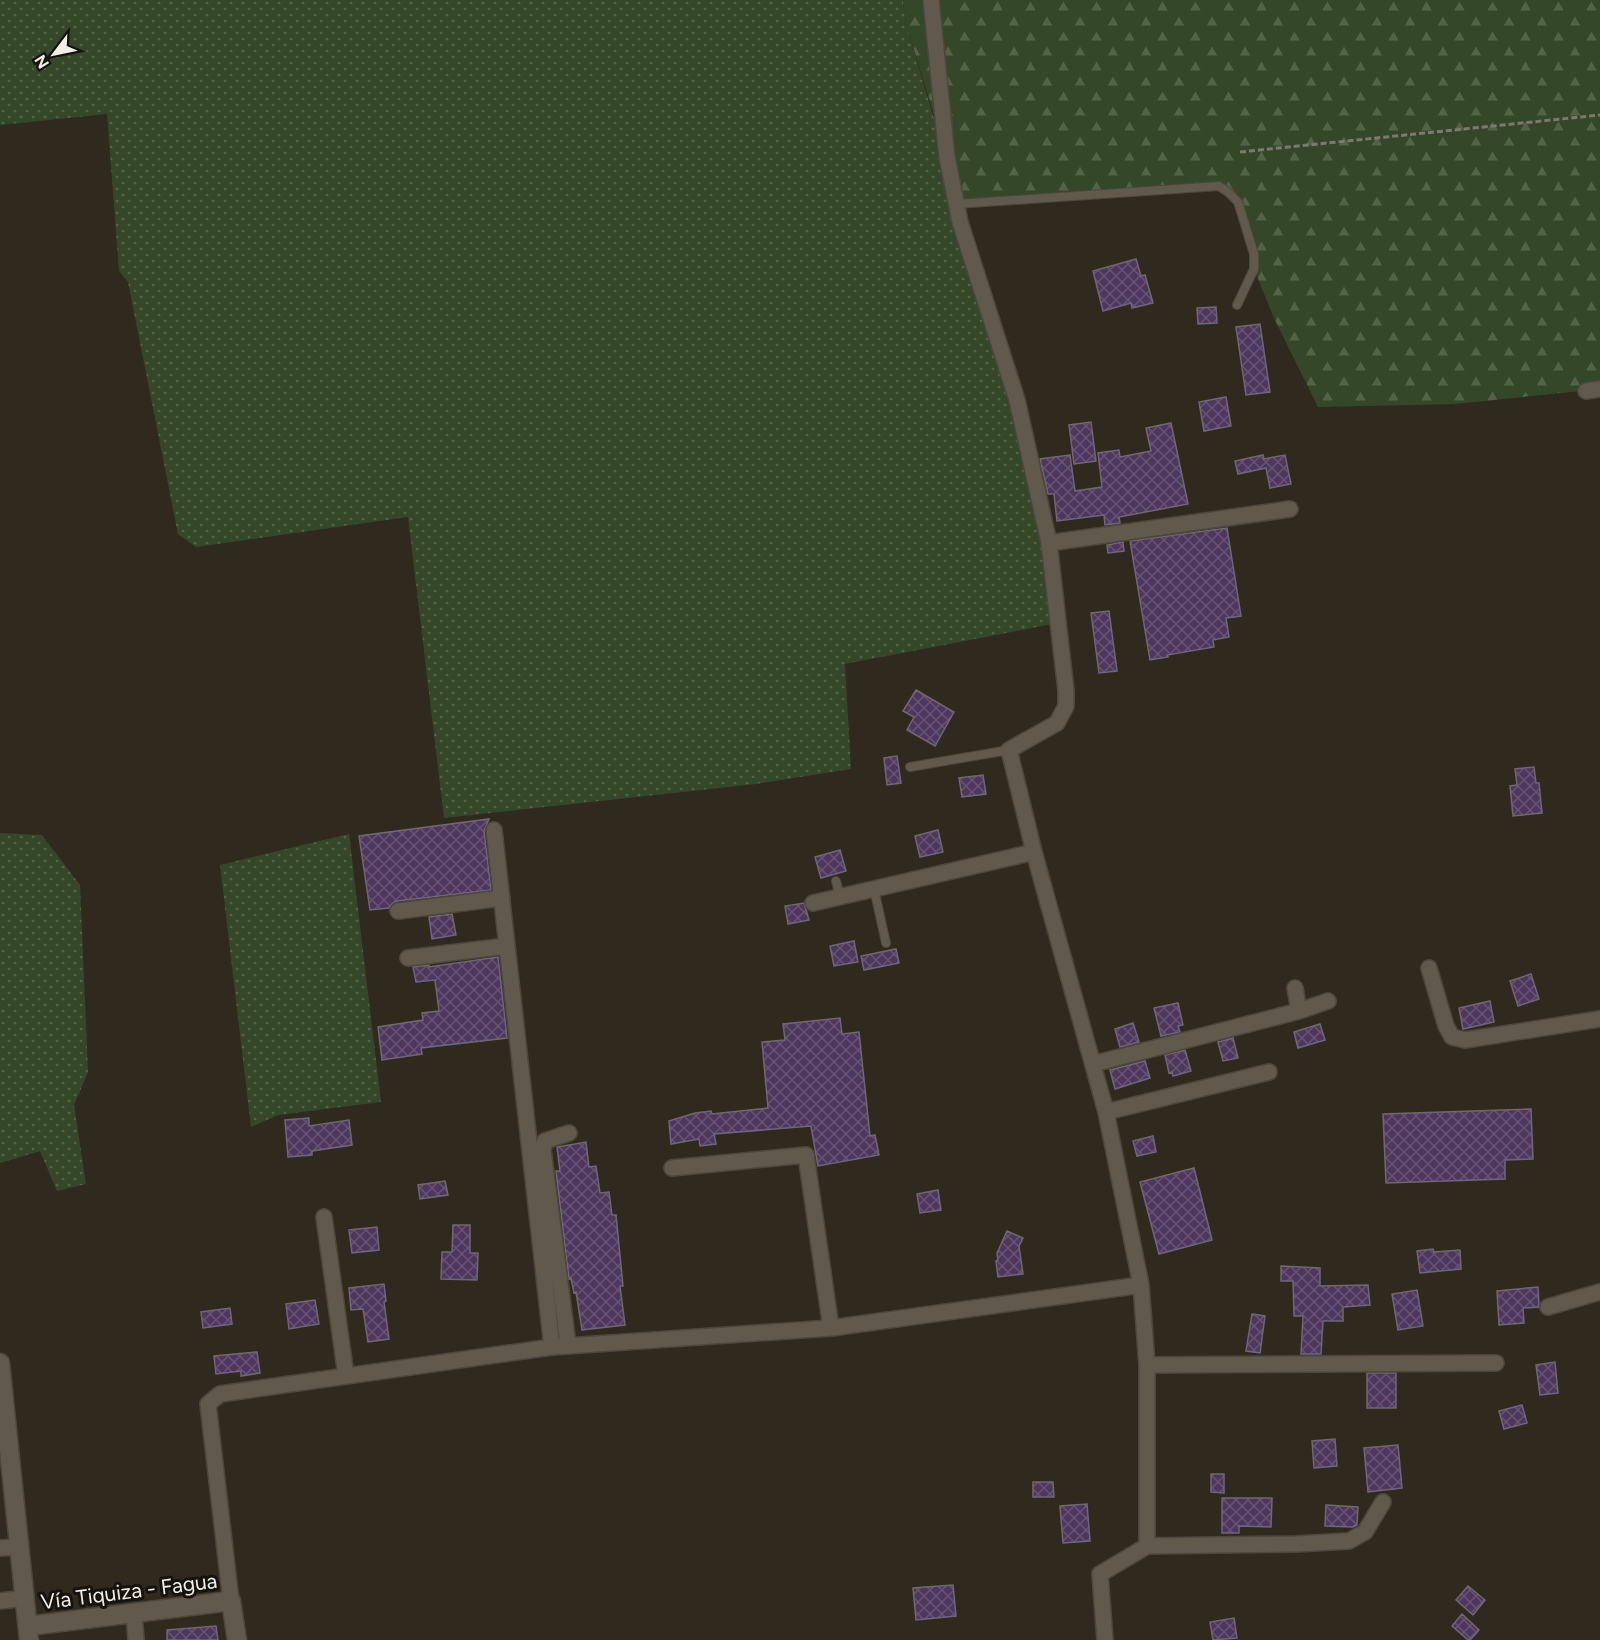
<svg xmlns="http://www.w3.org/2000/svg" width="1600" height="1640" font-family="Figtree,sans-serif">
	<defs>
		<pattern id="grass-dots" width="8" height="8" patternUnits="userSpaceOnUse" patternTransform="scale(1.5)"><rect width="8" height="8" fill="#344829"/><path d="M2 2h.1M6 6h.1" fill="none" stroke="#526348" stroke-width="1.8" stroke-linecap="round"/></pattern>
		<pattern id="forest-firs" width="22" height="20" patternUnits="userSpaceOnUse" patternTransform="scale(1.5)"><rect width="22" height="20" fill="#344829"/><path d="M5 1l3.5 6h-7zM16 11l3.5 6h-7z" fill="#526348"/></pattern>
		<pattern id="building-cross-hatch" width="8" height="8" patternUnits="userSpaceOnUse" patternTransform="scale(1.5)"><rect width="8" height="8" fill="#4d375e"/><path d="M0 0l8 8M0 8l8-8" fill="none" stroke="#675475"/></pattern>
	</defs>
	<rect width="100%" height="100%" fill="#302a1e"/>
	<path fill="url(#grass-dots)" d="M0,0h903l3,24 111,376 41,223 -213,41 6,105 -95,15 -312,34 -36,-301 -212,30 -18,-13 -50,-252 -9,-11 -12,-157 -107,11z
		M0,833l42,2 38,50 8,187 -14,33 12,79 -29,7 -17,-40 -40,12z
		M349,834l32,268 -103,13 -27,12 -31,-262z"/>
	<path fill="url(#forest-firs)" d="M903,0h697v389l-145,15 -137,3 -44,-89 -20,-49 -16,-66 -19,-17 -262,18 -10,-47 -41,-133z"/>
	<path fill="url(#building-cross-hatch)" stroke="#6f6775" stroke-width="1.5" d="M1136,259l5,17 4,-1 8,28 -21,5 -1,-5 -28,8 -10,-40z
		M1216,307l1,16 -19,1 -1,-16z
		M1260,324l10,68 -24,3 -10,-68z
		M1226,397l5,29 -27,5 -5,-29z
		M1091,422l5,39 -22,3 -5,-39z
		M1171,423l17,81 -69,13 1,6 -15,2 -1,-10 -47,6 -3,-27h-6l-8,-35 30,-4 5,36 27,-4 -4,-34 21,-3 1,7 31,-6 -5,-23z
		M1263,455l1,4 21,-4 6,29 -21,4 -4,-20 -28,6 -3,-13z
		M1227,528l14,88 -15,2 3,19 -16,3 1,7 -47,8 1,2 -18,3 -20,-119z
		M1123,542l1,9 -16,2 -1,-8z
		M1109,611l8,60 -18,2 -8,-60z
		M916,690l38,22 -19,34 -28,-16 7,-13 -11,-6z
		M897,756l4,27 -14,2 -3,-27z
		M1534,767l2,16h3l3,30 -29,3 -3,-30 7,-1 -2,-16z
		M983,775l3,19 -24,3 -3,-19z
		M489,819l-5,12 7,59 -94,11 -5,3 -3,4 -19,2 -11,-74z
		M938,830l5,22 -23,5 -5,-21z
		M840,850l6,21 -25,7 -6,-21z
		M804,903l5,17 -21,4 -3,-18z
		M452,914l4,21 -24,4 -3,-22z
		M854,941l4,21 -24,4 -4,-20z
		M896,949l3,14 -35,7 -3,-14z
		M498,957l9,81 -86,10 1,6 -40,6 -4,-33 45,-7 -1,-7 17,-2 -4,-31 -19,2 -3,-15 16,-2v2z
		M1531,974l8,25 -21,7 -8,-25z
		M1490,1001l4,21 -31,7 -4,-21z
		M1178,1003l5,22 -5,1 2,6 -19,4 -7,-28z
		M840,1018l2,16 17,-2 11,104 5,-1 4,20 -61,11 -7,-40 -97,8 2,10 -16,2 -1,-7 -28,5 -2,-23 26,-8 16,-2 1,3 56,-6 -6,-66 23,-2 -2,-16z
		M1133,1023l6,19 -19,5 -5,-18z
		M1320,1024l5,16 -27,8 -4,-16z
		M1233,1038l5,20 -15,3 -5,-19z
		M1185,1050l6,21 -18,5 -1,-4 -3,1 -4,-18z
		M1145,1061l5,17 -35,11 -5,-19z
		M1531,1109l2,50 -28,1v19l-119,4 -3,-69z
		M309,1118v8l40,-6 3,25 -40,6v4l-24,2 -3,-37z
		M1153,1136l3,16 -19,4 -4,-15z
		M586,1142l3,25 7,-1 4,27 9,-1 3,23h4l7,71h-3l5,39 -43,5 -6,-38 -2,1 -3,-15 -2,1 -13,-108h4l-3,-24z
		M1194,1168l18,72 -53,14 -19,-72z
		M445,1181l3,14 -28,4 -2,-14z
		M938,1190l3,20 -21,3 -3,-19z
		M453,1225h17v28h8l-1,27 -36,-1 1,-27h10z
		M377,1227l2,23 -27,3 -3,-23z
		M1007,1231l16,7 -4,8 4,28 -25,3 -2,-16 2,-1 -1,-7z
		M1433,1249l1,3 26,-2 1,19 -41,4 -3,-22z
		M1281,1266l39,2v18l48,-1 2,20 -27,2v14h-20l-2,33h-20l2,-38h-9l-1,-35h-12z
		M384,1284l2,17 -2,1 5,37 -21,3 -5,-33 -12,1 -2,-22z
		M1538,1287l1,20 -16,1 1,15 -25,2 -2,-34z
		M1417,1290l6,36 -25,4 -6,-36z
		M315,1300l4,24 -30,5 -3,-25z
		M230,1308l2,16 -29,4 -2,-16z
		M1252,1314l13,2 -5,37 -14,-2z
		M257,1352l3,21 -19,3v-5l-25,3 -2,-18z
		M1555,1362l3,31 -18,2 -4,-30z
		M1367,1373h29v35h-29z
		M1522,1405l5,18 -23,6 -5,-18z
		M1335,1439l2,27 -23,2 -2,-27z
		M1398,1445l4,43 -34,4 -4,-44z
		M1211,1474h13v19l-13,-1z
		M1033,1482h20l1,15h-21z
		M1222,1498h50l-1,29 -32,-1v7h-17z
		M1087,1504l3,37 -27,2 -3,-37z
		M1326,1505l32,2 -1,18 -4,2 -28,-1z
		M953,1585l3,31 -40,4 -3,-32z
		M1468,1586l17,14 -12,15 -17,-15z
		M1462,1614l17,16 -9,10h-2l-16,-14z
		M1234,1618l3,20 -24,2 -3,-18z
		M216,1626l2,14h-51v-10z"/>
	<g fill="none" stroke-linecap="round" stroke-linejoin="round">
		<defs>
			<path id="service" d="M957,204l262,-18 9,6 10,10 16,52v15l-17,36
				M910,767l99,-17
				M836,881l4,16
				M874,889l12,54"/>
			<path id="minor" d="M931,0l16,157 13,65 57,178 32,143 17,148v15l-9,17 -48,27 25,102 72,260 35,173 6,80v181
				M1586,391l14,-2
				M1049,543l241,-34
				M494,830l58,517
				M813,903l221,-51
				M398,911l104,-13
				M408,958l99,-12
				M1429,968l17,58 6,11 13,3 135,-21
				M1295,988l4,23
				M1093,1064l206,-53 29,-10
				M1106,1112l163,-40
				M672,1168l134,-13 25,173
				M324,1217l22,159
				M1548,1307l52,-15
				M568,1345l-25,-195 2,-9 24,-8
				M1147,1365l349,-2
				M0,1548l19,-1
				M0,1601l26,-3
				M231,1601l-23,-197 12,-10 332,-47 279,-19 310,-43
				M134,1613l2,27
				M1105,1640l-5,-66 47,-28 149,-2 53,-3 16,-9 18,-30"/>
			<path id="tertiary" d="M0,1363l29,277
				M28,1626l203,-25 6,39"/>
		</defs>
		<use href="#service" stroke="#4d473d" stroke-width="10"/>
		<use href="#minor" stroke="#4d473d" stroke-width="18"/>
		<use href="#tertiary" stroke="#4d473d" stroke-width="21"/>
		<path stroke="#7e796f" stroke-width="3" stroke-dasharray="6 3" stroke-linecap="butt" d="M1240,152l360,-37"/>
		<use href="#service" stroke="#61594c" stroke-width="8"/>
		<use href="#minor" stroke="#61594c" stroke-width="15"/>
		<use href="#tertiary" stroke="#61594c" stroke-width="18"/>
	</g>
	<g text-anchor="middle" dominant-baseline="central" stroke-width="6" stroke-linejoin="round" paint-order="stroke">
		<g font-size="21" fill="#f3efe7" stroke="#16130e">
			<text transform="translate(129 1591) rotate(-7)">Vía Tiquiza - Fagua</text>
		</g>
	</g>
	<g transform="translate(54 54) rotate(238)" stroke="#16130e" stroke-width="4.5" paint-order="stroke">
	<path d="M0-4.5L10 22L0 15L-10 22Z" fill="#f3efe7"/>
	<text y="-9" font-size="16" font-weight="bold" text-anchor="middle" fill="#f3efe7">N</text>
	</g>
</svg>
